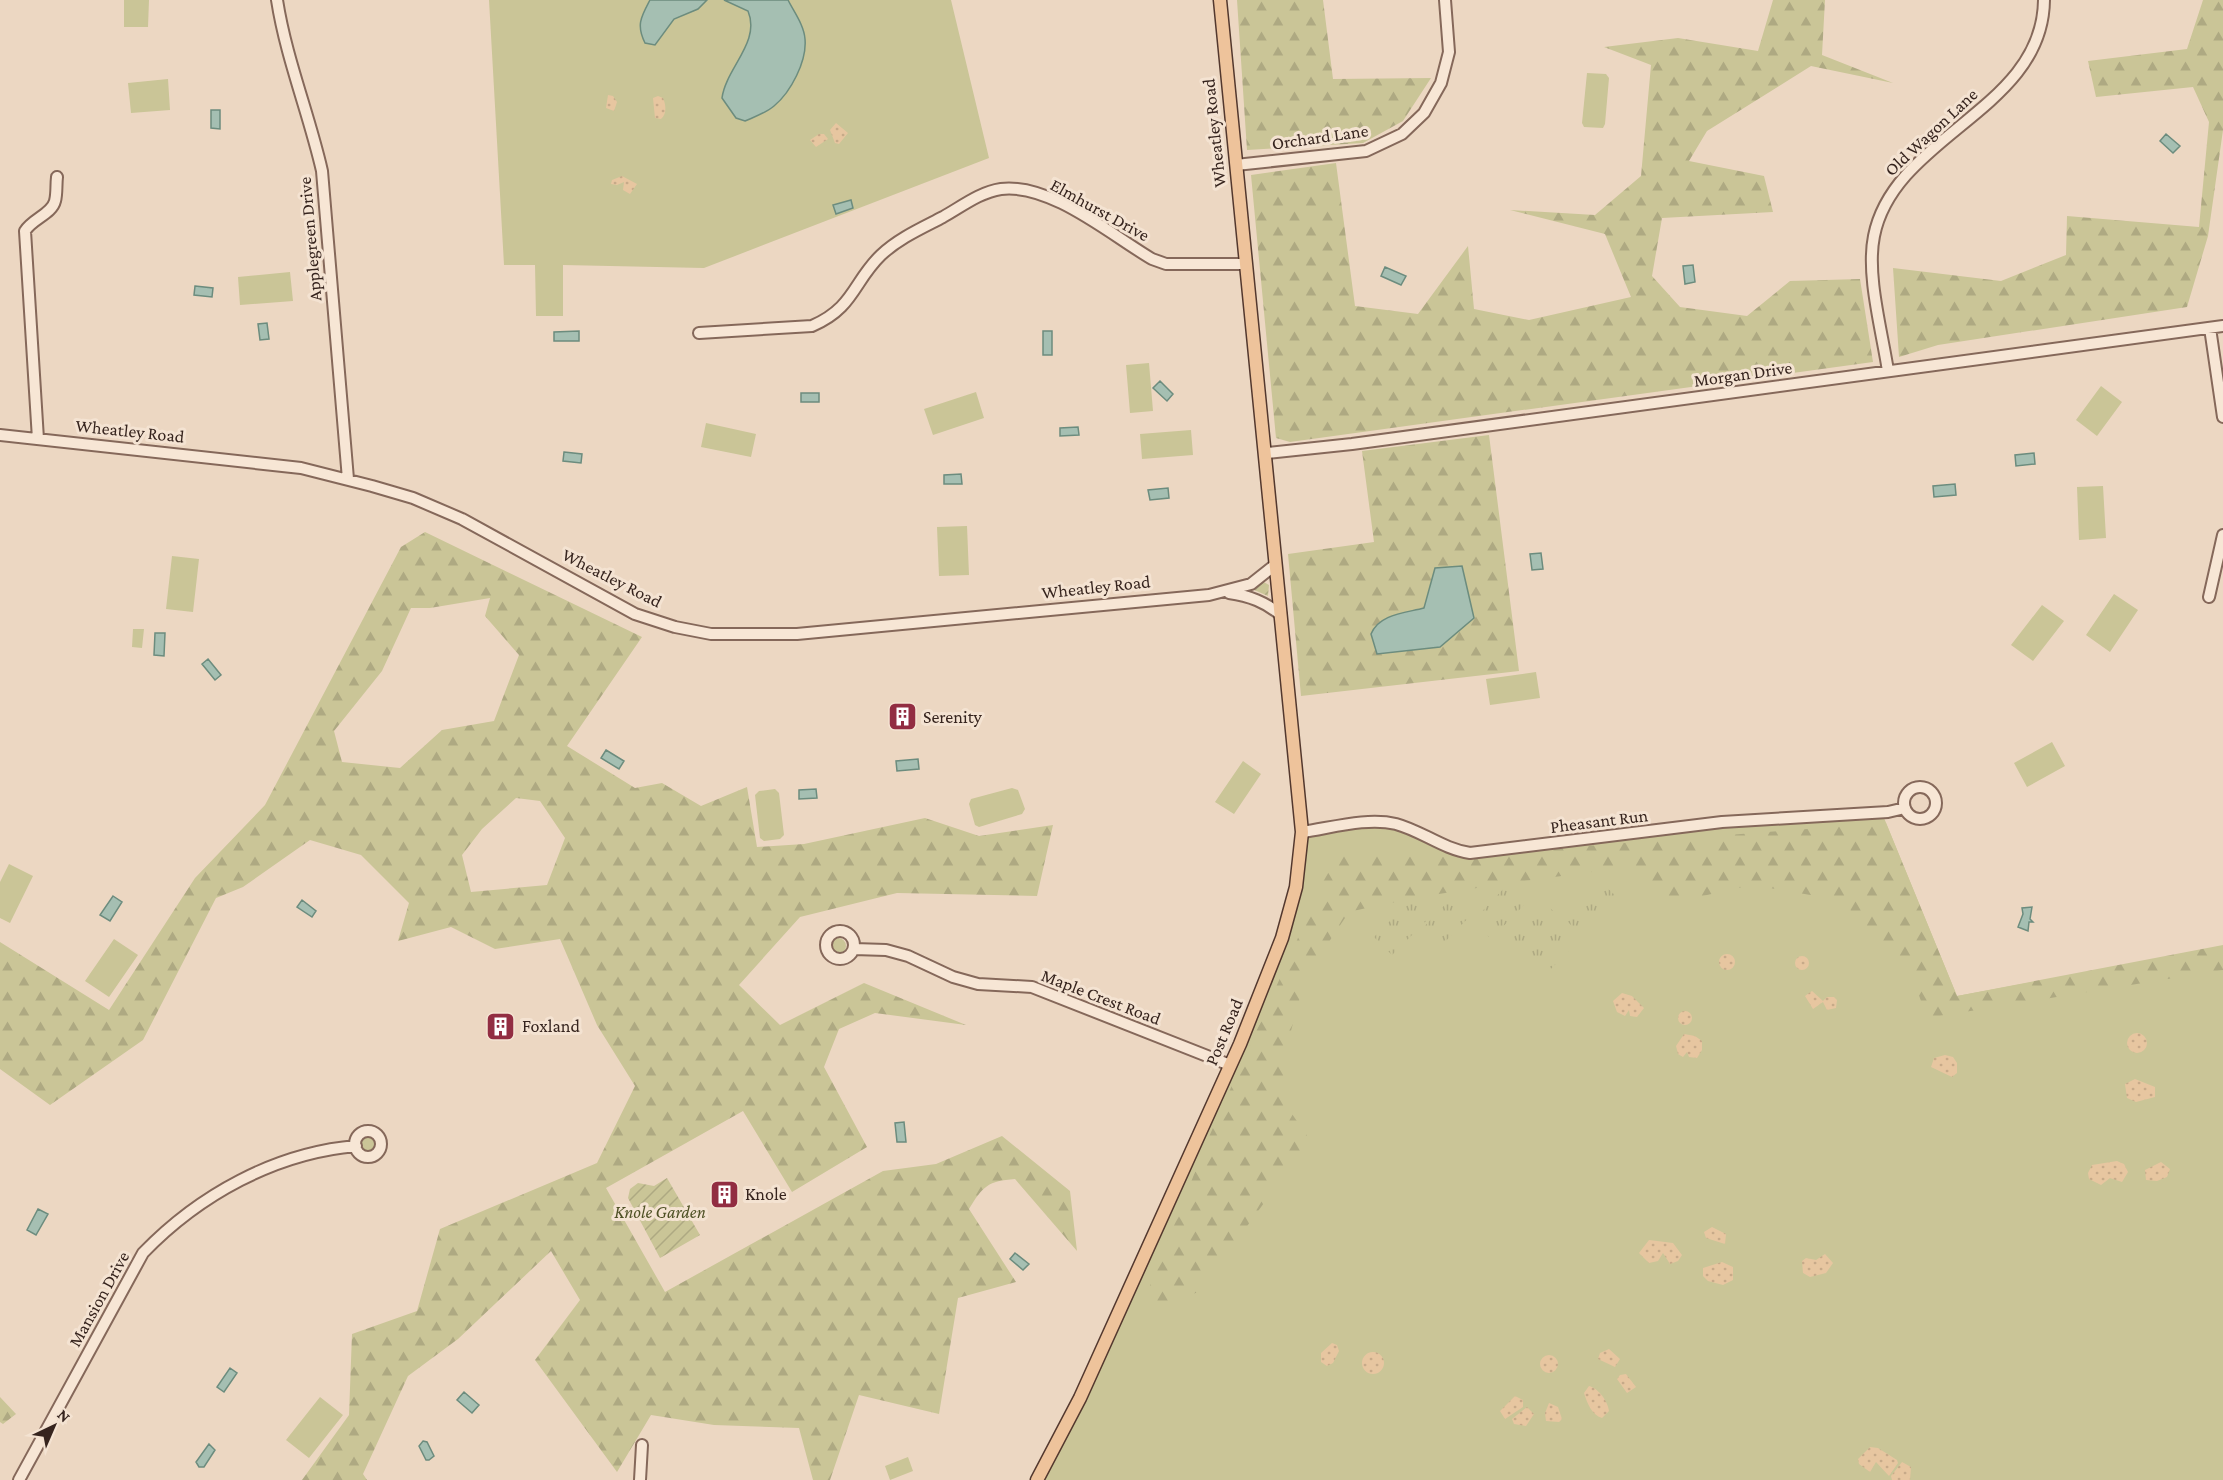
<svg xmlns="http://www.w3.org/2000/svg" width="2223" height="1480" font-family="'Crimson Pro',serif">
	<defs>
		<pattern id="forest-firs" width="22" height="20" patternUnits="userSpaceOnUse" patternTransform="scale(1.5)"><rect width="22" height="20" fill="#cac597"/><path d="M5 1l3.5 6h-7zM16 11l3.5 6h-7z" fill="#aea982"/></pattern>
		<pattern id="sand-dots" width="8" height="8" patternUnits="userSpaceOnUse" patternTransform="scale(1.5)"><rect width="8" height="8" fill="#e7c6a0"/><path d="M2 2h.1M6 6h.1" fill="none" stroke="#c7aa89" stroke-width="1.8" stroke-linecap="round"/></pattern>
		<pattern id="park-tufts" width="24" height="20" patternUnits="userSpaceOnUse" patternTransform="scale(1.5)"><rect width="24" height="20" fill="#cac597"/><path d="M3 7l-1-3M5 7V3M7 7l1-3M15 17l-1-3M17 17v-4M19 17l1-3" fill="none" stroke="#aea982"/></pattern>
		<pattern id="garden-furrows" width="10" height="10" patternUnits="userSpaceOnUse" patternTransform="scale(1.5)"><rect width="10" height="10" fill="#cac597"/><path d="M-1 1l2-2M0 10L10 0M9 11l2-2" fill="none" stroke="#aea982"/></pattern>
	</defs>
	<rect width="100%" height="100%" fill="#ecd7c2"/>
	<path fill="#cac597" d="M124,0h25l-1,27h-24z
		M489,0h462l38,158 -285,110 -141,-3v51h-27l-1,-51h-31z
		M1587,73l19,1 3,4 -4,46 -2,4 -19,-1 -2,-4z
		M168,79l2,31 -39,3 -3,-30z
		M290,272l3,29 -53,4 -2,-28z
		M1149,363l4,48 -23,2 -4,-48z
		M2101,386l21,16 -25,34 -21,-16z
		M976,392l8,26 -51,17 -9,-26z
		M706,423l50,11 -5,23 -50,-10z
		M1191,430l2,25 -51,4 -2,-25z
		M2103,486l3,52 -27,2 -2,-53z
		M967,526l2,49 -30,1 -2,-49z
		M172,556l27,3 -6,53 -27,-3z
		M2114,594l24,16 -28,42 -24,-17z
		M2042,605l22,16 -31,40 -22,-16z
		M1536,672l4,26 -50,7 -4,-26z
		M2052,742l13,24 -38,21 -13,-24z
		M1243,761l18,13 -27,40 -19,-12z
		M1012,788l6,2 7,19 -3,5 -43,13 -4,-2 -6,-21 2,-5z
		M775,789l4,4 5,42 -4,4 -16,2 -4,-3 -5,-43 4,-4z
		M1882,813l75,183 266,-49v533h-1186l245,-542 20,-106 91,-9 60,27 269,-28z
		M9,864l24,12 -23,47 -10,-5v-36z
		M830 946a8 8 0 1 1 16 0a8 8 0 1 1-16 0Z
		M114,939l24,16 -29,42 -24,-16z
		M361 1144a7 7 0 1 1 14 0a7 7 0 1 1-14 0Z
		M320,1397l23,18 -34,43 -23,-18z
		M908,1457l5,14 -23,9 -5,-14z"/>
	<path fill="url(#forest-firs)" fill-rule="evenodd" d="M1237,0h86l10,79 98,-1 -28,43 -40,22 -116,7z
		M1773,0h52l-3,55 71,28 -82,-17 -104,65 -18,30 75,15 9,36 -111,6 -10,58 28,31 67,9 43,-35 70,-2 13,83 -583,80 -14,-4 -25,-263 85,-12 19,143 63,8 50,-68 6,63 55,11 102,-23 -26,-63 -95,-24 85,5 46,-39 10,-111 -47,-18 74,-9 80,13z
		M2203,0h20v130l-15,106 -21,71 -249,38 -39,12 -6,-89 108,13 65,-26 1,-39 132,11 10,-105 -16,-35 -97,10 -8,-36 99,-12z
		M1489,435l30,236 -218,25 -13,-142 86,-12 -12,-91z
		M425,532l217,105 -75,109 68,42 27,-5 39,23 46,-19 10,60 47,-3 121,-26 54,18 74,-11 -16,71 -140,-3 -97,24 -61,68 41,40 84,-42 102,42 -91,-12 -36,16 -15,38 43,80 -75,45 -49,-81 -137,77 59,104 218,-121 53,-7 66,-28 68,55 7,60 -62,-72c-27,2 -32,7 -46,30l47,73 -58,16 -19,116 -80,-19 -29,85h-17l-14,-52 -85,-3 -63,-10 -34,57 -82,-112 45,-60 -29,-49 -93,88 -50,37 -45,98 4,6h-65l47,-65 3,-81 65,-23 23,-82 157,-66 38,-77 -38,-61 -37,-86 -65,10 -44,-22 -53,14 11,-38 -48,-48 -51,-15 -67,47 -27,11 -73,142 -93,65 -50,-36v-127l109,68 86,-132 70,-73 136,-258zM490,598l-5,18 34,39 -25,66 -52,9 -42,38 -58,-6 -8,-31 48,-60 29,-63h19zM516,798l24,3 25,37 -18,47 -76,7 -9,-37 20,-26z
		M1886,823l71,173 266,-51v25l-296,48 -17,-48 -70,-70 -88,-15 -81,18 -34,-37c-97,13 -193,24 -288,46l-43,64 -17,62 -6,63 27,39 -111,152 -46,14 -5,-15 60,-152 115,-257 18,-31 87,7z
		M0,1397l16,17 -13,10 -3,-2z"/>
	<path fill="url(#sand-dots)" d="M608,95l5,1 4,6 -3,9 -8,-3z
		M658,96l5,2c3,7 4,16 -2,21l-6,-1 -2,-20z
		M836,123l12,10 -9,11 -4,-1 -5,-13z
		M819,134h5l4,5 -12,8 -6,-7z
		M622,176l15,8 -7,10 -7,-4 1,-8 -7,3 -6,-1 1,-4z
		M1719 962a8 8 0 1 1 16 0a8 8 0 1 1-16 0Z
		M1795 963a7 7 0 1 1 14 0a7 7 0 1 1-14 0Z
		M1812,991l11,10 4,-4h7l3,3 -1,8 -9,2 -4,-8 -10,7 -8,-13z
		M1622,993l10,3 12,12 -7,9 -7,-1 -1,-6 -4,6 -8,-4 -4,-11z
		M1678 1018a7 7 0 1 1 14 0a7 7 0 1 1-14 0Z
		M2127 1043a10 10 0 1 1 20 0a10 10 0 1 1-20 0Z
		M1684,1034l11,2 7,5v9l-5,8 -8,-1 -2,-5 -4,5 -5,-3 -2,-8z
		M1945,1055l8,2 4,6v10l-5,4 -21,-10 3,-9z
		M2135,1079l20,8v10l-19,5 -9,-4 -2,-14z
		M2117,1161l7,3 4,8 -6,10 -12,-4 -9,7 -12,-6 -1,-6 4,-8z
		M2161,1162l9,7 -3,8 -10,4 -11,-1 -1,-10z
		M1712,1227l14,7 -1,10 -19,-6 -2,-6z
		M1649,1240l24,3 9,12 -4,6 -8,3 -7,-11 -5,8 -9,2 -10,-10z
		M1825,1254l8,9 -7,10 -16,4 -7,-4 -1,-12 4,-3 10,2z
		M1722,1262l11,5v13l-10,5 -15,-4 -5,-5v-8z
		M1332,1343l5,2 2,6 -6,12 -6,3 -6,-4v-9z
		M1609,1349l11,10 -5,8 -17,-8 2,-6z
		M1362 1363a11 11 0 1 1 22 0a11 11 0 1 1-22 0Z
		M1540 1364a9 9 0 1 1 18 0a9 9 0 1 1-18 0Z
		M1626,1374l10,13 -9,6 -10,-14 3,-4z
		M1589,1386c9,2 19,15 20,25l-7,7c-10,-3 -15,-15 -18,-25z
		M1515,1396l8,4v7l-18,12 -5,-8z
		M1549,1403l9,4 4,12 -3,3 -13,-1 -1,-8z
		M1527,1407l7,7 -8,12 -12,-2 -2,-5z
		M1870,1447l8,1 19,12 1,3 -9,13 -13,-14 -6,10 -11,-8 -1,-5z
		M1902,1462l9,5 -1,13h-18l-1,-4z"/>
	<path fill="url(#park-tufts)" d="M133,629h11l-2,19 -10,-1z
		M1601,882l19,18 -37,37 -18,-18z
		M1509,883l19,18 -37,38 -18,-18z
		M1456,893l19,18 -37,38 -18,-18z
		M1411,900l18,18 -37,37 -18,-18z
		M1546,904l35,34 -38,39 -35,-34z"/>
	<path fill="url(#garden-furrows)" d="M1262,581l7,4 -1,11 -16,-7z
		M667,1178l33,57 -40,23 -32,-60 2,-9 8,-6 16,3z"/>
	<path fill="#a5bfb2" stroke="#6c8c7e" stroke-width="1.5" d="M650,0h57l-9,9 -24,10 -19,26 -10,-2c-9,-18 -4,-26 5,-43z
		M724,0h64c6,12 16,25 17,39 2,22 -14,53 -31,67 -8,7 -20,11 -29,15l-9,-3 -14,-20c4,-30 39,-56 26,-87z
		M211,110h9v19l-9,-1z
		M2166,134l14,12 -7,7 -13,-12z
		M851,200l2,8 -17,6 -3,-9z
		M1693,265l2,17 -10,2 -2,-18z
		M1385,267l21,9 -5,9 -20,-9z
		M195,286l18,2 -1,9 -18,-2z
		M267,323l2,16 -9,1 -2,-16z
		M579,331v10h-25v-9z
		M1043,331h9v24h-9z
		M1160,381l13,13 -6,7 -14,-13z
		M801,393h18v9h-18z
		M1078,427l1,8 -19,1v-8z
		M564,452l18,2 -1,9 -18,-2z
		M2034,453l1,11 -19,2 -1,-11z
		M961,474l1,10h-18v-9z
		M1955,484l1,11 -22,2 -1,-11z
		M1168,488l1,10 -19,2 -2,-10z
		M1541,553l2,16 -11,1 -2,-16z
		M1462,566l12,52 -34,29 -63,7 -6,-20c8,-20 34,-21 53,-26l11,-40z
		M155,633h10l-1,23 -10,-1z
		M208,659l13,16 -6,5 -13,-16z
		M606,750l18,11 -5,8 -18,-11z
		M918,759l1,10 -22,2 -1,-10z
		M816,789l1,9 -18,1v-9z
		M113,896l9,6 -12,19 -10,-6z
		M302,900l14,11 -4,6 -15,-10z
		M2032,907l-2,12 3,3h-4l-1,9 -10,-4 5,-13 -1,-6z
		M904,1122l2,20h-9l-2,-19z
		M38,1209l10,5 -12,21 -9,-5z
		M1015,1253l14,11 -6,6 -13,-11z
		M230,1368l7,5 -13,19 -7,-5z
		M464,1392l15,13 -7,8 -15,-13z
		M423,1441l4,1 7,14 -5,4h-3l-7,-14z
		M209,1444l6,6 -11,17h-5l-3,-5z"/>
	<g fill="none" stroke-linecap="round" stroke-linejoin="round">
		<defs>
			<path id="minor" d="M277,0c9,58 32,114 45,171l26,308
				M1236,165l130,-14 36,-17 22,-21 17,-30 8,-31 -4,-52
				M2210,328l13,89
				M699,333l113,-7c42,-18 41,-44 69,-71 18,-17 41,-27 62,-38 18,-10 37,-25 58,-28 50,-6 110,46 151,70l14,5h79
				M1888,371c-6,-40 -22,-96 -14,-135 20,-101 169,-126 170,-236
				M0,435l301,33 71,18 41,12 49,21 173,95 40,13 36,7h86l412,-39 42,-11 24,-19
				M38,439l-13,-208c7,-12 27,-17 30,-30 2,-7 1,-16 2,-24
				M1267,453l85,-9 871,-118
				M1229,593c21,3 36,9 52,22
				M2209,597l14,-62
				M1904 803a16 16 0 1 1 32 0a16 16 0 1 1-32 0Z
				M1302,832c29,-4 65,-15 94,-8 26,7 47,25 74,29l252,-31 166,-10 17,-4
				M826 945a14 14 0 1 1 28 0a14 14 0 1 1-28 0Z
				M854,949l32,1 22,6 45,21 25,7 54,3 198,78
				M355 1144a13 13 0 1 1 26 0a13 13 0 1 1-26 0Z
				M19,1480l124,-227c56,-58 132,-100 213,-107
				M640,1480l2,-35"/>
			<path id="major" d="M1037,1480l43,-82 160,-354 42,-106 14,-51 6,-55 -82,-832"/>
		</defs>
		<use href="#minor" stroke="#85685a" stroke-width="14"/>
		<use href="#major" stroke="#53382e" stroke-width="15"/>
		<use href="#minor" stroke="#f7e6d5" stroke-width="10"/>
		<use href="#major" stroke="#eec39b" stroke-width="12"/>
	</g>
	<defs>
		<symbol id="building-square" viewBox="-11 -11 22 22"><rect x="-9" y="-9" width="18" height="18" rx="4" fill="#922d42" stroke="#f4e3d2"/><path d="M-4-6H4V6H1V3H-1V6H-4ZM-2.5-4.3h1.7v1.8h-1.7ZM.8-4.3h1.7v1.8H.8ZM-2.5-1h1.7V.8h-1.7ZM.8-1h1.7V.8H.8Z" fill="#fff"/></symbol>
	</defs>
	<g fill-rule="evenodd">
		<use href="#building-square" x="886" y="700" width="33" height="33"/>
		<use href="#building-square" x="484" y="1010" width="33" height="33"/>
		<use href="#building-square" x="708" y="1178" width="33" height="33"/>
	</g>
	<g text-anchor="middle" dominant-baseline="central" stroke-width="6" stroke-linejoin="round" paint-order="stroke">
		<g font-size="18" fill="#36241e" stroke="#f4e3d2">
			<text transform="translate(1931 132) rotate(-43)">Old Wagon Lane</text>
			<text transform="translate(1214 133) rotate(-96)">Wheatley Road</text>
			<text transform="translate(1320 137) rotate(-8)">Orchard Lane</text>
			<text transform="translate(1100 210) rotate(29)">Elmhurst Drive</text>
			<text transform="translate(310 239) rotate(-95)">Applegreen Drive</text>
			<text transform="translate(1743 374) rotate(-8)">Morgan Drive</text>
			<text transform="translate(130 431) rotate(6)">Wheatley Road</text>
			<text transform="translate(612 578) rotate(27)">Wheatley Road</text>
			<text transform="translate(1096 587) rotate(-6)">Wheatley Road</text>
			<text transform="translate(1599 821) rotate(-7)">Pheasant Run</text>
			<text transform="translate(1101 997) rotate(21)">Maple Crest Road</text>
			<text transform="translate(1224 1032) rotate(-67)">Post Road</text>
			<text transform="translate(99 1299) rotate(-61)">Mansion Drive</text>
		</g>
		<g font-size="18" fill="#36241e" stroke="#f4e3d2" text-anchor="start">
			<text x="923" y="717">Serenity</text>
			<text x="522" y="1026">Foxland</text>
			<text x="745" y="1194">Knole</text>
		</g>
		<g font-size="18" font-style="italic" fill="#4f5125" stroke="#f4e3d2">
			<text x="660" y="1212">Knole Garden</text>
		</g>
	</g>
	<g transform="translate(54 1426) rotate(44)" stroke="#f4e3d2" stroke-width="4.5" paint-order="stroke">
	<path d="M0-4.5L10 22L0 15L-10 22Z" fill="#36241e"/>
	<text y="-9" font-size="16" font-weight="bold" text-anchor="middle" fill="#36241e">N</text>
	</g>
</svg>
